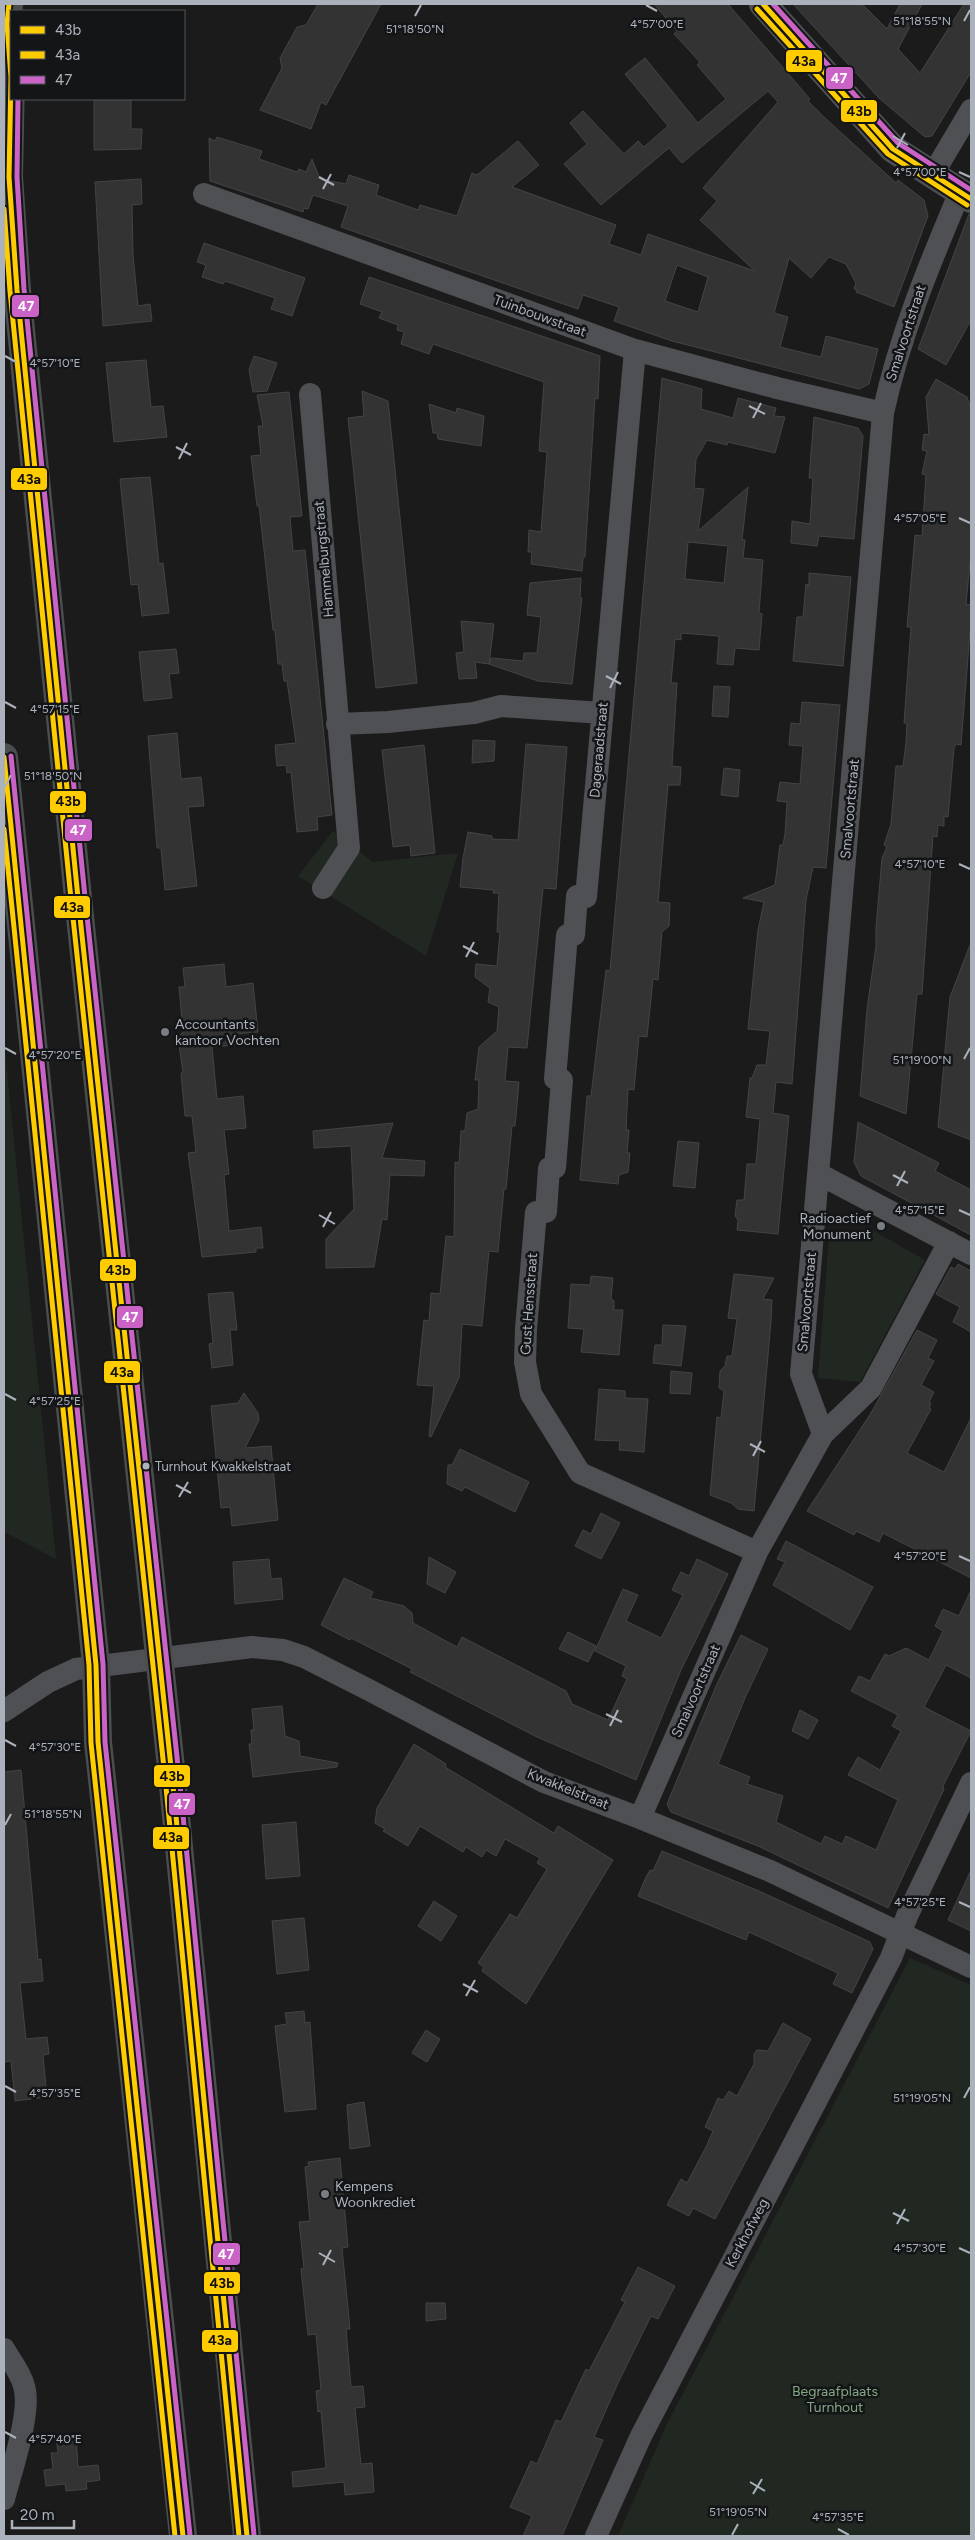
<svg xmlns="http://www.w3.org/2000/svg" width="975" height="2540" font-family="Figtree,sans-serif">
	<rect width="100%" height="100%" fill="#1b1b1b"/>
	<path fill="#202821" d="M333,831l40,31 85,-9 -32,103 -128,-80z
		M4,1042l52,517 -52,-27z
		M869,1228l56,32 -65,122 -42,-4 11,-141z
		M910,1958l61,27v551h-353l48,-110z"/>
	<path fill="#333" stroke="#434447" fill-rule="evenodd" d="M318,4h63l-55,101 -5,-3 -10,27 -51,-19 22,-42 -2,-10 17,-31 9,-2z
		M654,4h74l82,95 -2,2 17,17 71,65 2,-3 26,20 4,16 -34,91 -38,-15 1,-2 -3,-1 2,-6 -10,-19 -17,-7 -18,21 -22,-20 -15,55 14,4 -8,30 41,10 5,-21 52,13 -9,35 -10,5 -187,-48 -58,-20 5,-14 -36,-12 -5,14 -237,-82 7,-21 -35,-11 -5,14 -4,-1 -1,4 -93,-31 -1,-43 6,3 2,-4 45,14 -3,8 38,13 2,-3 7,3 6,-13 8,20 26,5 3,-9 30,10 -3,10 42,15 2,-5 37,11 15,-43 5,2 41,-34 21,24 -27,22 104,38 -7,19 32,11 7,-21 107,37 -55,-51 17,-19 -14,-13 75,-86 -10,-11 -86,72 -13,-15 -68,57 -37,-41 23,-20 -17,-21 13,-12 41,43 14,-13 6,6 24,-21 -43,-52 20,-16 53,65 28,-24 -29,-34 3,-3 -26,-28 3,-3zM677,265l31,12 -10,35 -33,-11z
		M793,4h69l25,25 13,-25h22l-24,45 22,24 44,-69h7v68l-39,64 -7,1 -46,-39z
		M94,99h37v30h11l-1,20 -47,1z
		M141,179l1,25 -10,1 1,50 5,51 12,-2 2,17 -49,5 -8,-144z
		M969,214h2v106l-25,45 -28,-16z
		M204,243l101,35 -13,38 -21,-7 4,-11 -50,-17 -2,3 -21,-7 4,-12 -9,-3z
		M369,277l231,79 -2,43 -3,-1 -10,159h-2l-1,14 -51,-7 1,-12h-4l1,-22 12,2 6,-80 -8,-1 5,-69 -111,-38 -4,10 -28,-10 3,-12 -7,-2 1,-5 -19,-7 3,-6 -22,-8z
		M254,356l23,7 -10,28 -14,1 -4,-22z
		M146,360l5,47 12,-1 4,31 -53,5 -8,-79z
		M662,378l40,11 -1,20 32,9 5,-20 38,10 -2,8 11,1 -10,36 -47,-11 -1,3 -20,-5 -11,19 -2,29 10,1 -6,42 50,-44 -6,53h3l-2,18 20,2 -4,53 3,1 -3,36 -24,-2 -2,17 -16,-1 2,-28 -38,-3v7l-6,-1 -4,44h6l-5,83 9,1 -1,18h-12l-10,117 12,1 -1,23 -7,6 -4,48 -5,-1 -6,58 -8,-1 -5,54 -6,-1 -2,41h3l-2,23h3l-2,19 -9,3 -1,9 -38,-4 7,-84h4l15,-126 4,1zM688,542l40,4 -4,37 -39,-4z
		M936,379l31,18 4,11v144l-5,52 5,1v14l-10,126 -5,-1 -2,4 -6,69 -4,-1v10l-6,-1 -1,12 -4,-1 -11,158h-5l-11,120 -46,-18 7,-87 9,-63v-18l6,-70 5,-11 -3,-2 7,-21 5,-58h7l3,-23 1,-20h-3l7,-96h-4l8,-92 7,1 4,-61 -4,-1 5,-23 -5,-1 2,-16 5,1 -3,-38z
		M362,391l26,10 29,282 -41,5 -28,-270 16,-2z
		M289,392l13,124 -12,1 3,34 12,-1 27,265 -15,2 1,13 -21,2 -6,-60 -4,1 -1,-8 -9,1 -2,-21 21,-2 -9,-62h-3l-2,-17h-4l-3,-34h-2l-14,-124h-2l-6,-50 10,-1 -3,-29h5l-6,-31z
		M429,404l27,9 1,-5 27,8 -3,30 -43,-7 -1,-6h-4z
		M814,417l44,11 5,8 -9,103 -35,-3 -2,10 -26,-3 1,-22 18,3 3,-46h-4z
		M150,477l9,87 4,-1 6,50 -27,3 -4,-32 -7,1 -11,-106z
		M809,573l42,4 -8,89 -50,-5 4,-44h6l3,-33 3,1z
		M581,578l-1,20h2l-10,86 -34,-3 -49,-17 2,-6 32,3 1,-8h13l4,-36 -14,-2 3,-32z
		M461,621l33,3 -5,40 -14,-2 2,16 -18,1 -3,-26 8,-1z
		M176,649l3,24 -10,1 3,24 -28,3 -5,-49z
		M714,686l16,1 -2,30 -16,-1z
		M802,702l38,3 -14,163 -13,-1 -7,33 -14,184 -16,-2 -3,31 16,3 -11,118 -41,-4 1,-10 -3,-4 2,-16h7l3,-36h9l4,-45 -14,-2 4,-39h2l5,-13h9l4,-34 -22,-2 10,-99 6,-28 -21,-4 32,-13 5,-40h3l2,-11 2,-32 -10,-1 3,-19 20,2 3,-38 -14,-1 2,-22 9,1z
		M177,733l4,46 20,-2 3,29 -16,1 9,79 -32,4 -4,-42h-4l-9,-112z
		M473,740l22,1 -1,20 -22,2z
		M526,744l41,3 -11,142 -13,-1 -16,160 -19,-1 -3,34 14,1 -4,44h-3l-6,63h-2l-6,63 -9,-1 -7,75 -20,-2 -3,54 -28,59 -2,-1 5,-50 -17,-1 7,-65 5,1 2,-28 9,1 6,-58 8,1 1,-75 4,1 2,-32h4l2,-18 11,-4 1,-29h-4l4,-33 18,-16 2,-24 -11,-5 2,-14 -15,-11 1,-13 21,2 3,-34h-3l2,-39h-6l1,-3 -34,-3 3,-29 5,-26 24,4v3l26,1z
		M424,745l11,108 -24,3 -1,-11 -17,2 -11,-97z
		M724,768l16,2 -2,27 -17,-2z
		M970,945l1,1v194l-33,-13 12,-130z
		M224,964l2,23 27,-4 5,49 -23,2 2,11 -25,2 5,52 26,-3 3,32 -22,2 5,44 -5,1 5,56 32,-4 2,21h-7v4l-54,5 -14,-104 8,-1 -4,-36h-7l-4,-43h2l-5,-36 5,-5 -4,-45h6l-2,-19z
		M858,1122l81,41 -4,8 36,19v45l-110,-59 -7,-14z
		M393,1123l-11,35 43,3 -1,15 -34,-1 -3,45 -5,-1 -8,48 -48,1v-29l28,-30 -3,-63 -37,2 -1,-17z
		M678,1141l21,2 -4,45 -22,-2z
		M958,1264l13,7v61l-18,-10 7,-15 -24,-13 15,-27 4,2z
		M734,1274l40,4 -11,21 9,1 -1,22 -17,189 -16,-2 -7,-6 -21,-8 7,-78 4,1 3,-27 -5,-3 1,-17 5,-5 2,-10h5l5,-37 -9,-1z
		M591,1276l22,2 -2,20 3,3v9h9l-4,45 -38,-3 3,-23 -16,-1 3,-44 19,1z
		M233,1292l4,38h-7l3,35 -21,3 -3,-24 4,-1 -5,-49z
		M663,1325l23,1 -5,40 -28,-3 2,-18h7z
		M917,1330l20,10 -9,18 6,3 -13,24 13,7 -5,10 2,1 -2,5 2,1 -24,44 37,19 27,-54v160l-88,-45 -4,9 -23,-11 -2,4 -47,-24 64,-98z
		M671,1371l21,2 -2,21 -20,-1z
		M599,1389l26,2v7l23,1 -4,53 -25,-2 1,-9 -25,-1z
		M244,1393l14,20 1,7 -14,28 26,-2 7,74 -46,6 -2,-19 -9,1 -10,-102 27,-3z
		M460,1449l69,33 -14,30 -50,-25 -3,4 -15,-7 1,-19h4z
		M601,1513l19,10 -19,36 -26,-13 8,-16 8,4z
		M786,1541l87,46 -23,43 -77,-45 12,-23 -8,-3z
		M429,1557l27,15 -11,21 -18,-9z
		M269,1559l2,20 10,-1 2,21 -48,5 -2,-42z
		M697,1559l31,15 -47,96 -45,110 -99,-43 -127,-65 2,-3 -61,-31 -1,2 -29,-15 23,-47 29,14 -3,6 34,8 8,7 1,10 44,24 5,-10 104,54 6,13 36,16 19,-41 -5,-3 4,-10 -31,-15 28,-62 15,6 -12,26 35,17 22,-43 -11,-5 9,-18 8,4z
		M971,1590v88l-25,-13 -22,42 47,24 -28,55 1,3 -13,28 -43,91 -130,-62 -87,-34 -4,-8 49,-118 25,-51 27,14 -23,49 -27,66 32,13 -3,7 36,12 -7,26 45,22 4,-8 17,8 4,-8 30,14 22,-50 -50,-25 10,-18 22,13 21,-39 -9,-5 6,-11 -47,-24 8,-15 11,5 15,-27 4,2 17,-8 23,12 14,-29 -8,-5 8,-17 16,7z
		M568,1632l28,14 -8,16 -29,-13z
		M282,1706l3,30 14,5 1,15 38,7 -1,4 -84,10 -4,-33h3l-1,-14h3l-2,-21z
		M800,1710l18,10 -10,19 -16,-8z
		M414,1744l32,20 -1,3 109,66 4,-7 55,34 -87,144 -44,-33 2,-4 -6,-4 32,-49 7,4 30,-49 -10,-6 3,-5 -35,-19 -9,17 -10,-6 -4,7 -16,-10 -3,5 -43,-26 -12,20 -25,-15 2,-2 -10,-6 2,-15z
		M21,1770l17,190 3,-1 2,22 -23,2 6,56 21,-2 2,17 -6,1 4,42 -32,4 -4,-40 -7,1v-290z
		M296,1822l4,54 -34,3 -4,-54z
		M662,1851l97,40 111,51 3,7 -21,44 -19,-9 5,-11 -89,-41 -3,8 -108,-44 8,-19 4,-7 3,1z
		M971,1870v61l-23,-11z
		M434,1901l23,15 -16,25 -23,-15z
		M304,1918l5,52 -32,4 -5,-53z
		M304,2011l1,12 5,-1 6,87 -31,3 -10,-86 12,-2 -2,-11z
		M783,2023l28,16 -96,180 -22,-11 -4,8 -22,-11 14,-26 6,4 19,-36 7,-16 -8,-4 13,-29 5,2 6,-9 8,5 17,-32v-10l3,-4 11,1z
		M426,2030l14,9 -13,23 -15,-9z
		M364,2102l6,44 -20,3 -3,-44z
		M340,2158l8,89 -6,1 8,81h-4l5,58 12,-1 2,21 -10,1 6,56 11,-1 2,29 -29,3 -1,-13 -51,5 -1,-15 34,-4 -5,-57 -3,1 -2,-21 5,-1 -5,-56 -8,1 -7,-66 3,-1 -5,-46 11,-1 -5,-54 4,-1 -1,-4z
		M638,2267l37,19 -17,33 -7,-3 -33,67 -24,54 9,3 -41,96h-39l9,-20 -22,-9 21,-46 6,3 19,-44 5,2 25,-53 3,2 36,-69 -4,-2z
		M426,2303h19l1,16 -20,2z
		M76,2435l2,32 20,-2 2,15 -14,2 1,7 -21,2 -1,-7 -19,2 -2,-16 9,-1 -2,-16h7l-2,-16z"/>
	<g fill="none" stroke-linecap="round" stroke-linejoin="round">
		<path stroke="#4e5054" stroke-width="22" d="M933,174l38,-64
			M204,194l431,156 142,38 106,25
			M635,350l-49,547 -9,-1 -3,39h-7l-12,144 7,1 -7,88h-6l-3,44h-10l-10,117 -1,33 6,32 49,79 177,79
			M310,394l39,454 -26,40
			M337,724l51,-2 86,-9 27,-7 101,7
			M819,1174l152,80
			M823,1434l-22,-60 82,-961c17,-78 46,-148 77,-221
			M4,1711l44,-29 28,-13 176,-22 31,3 21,7 65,33 175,92 96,36 130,53 201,96
			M640,1818l117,-266 66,-118 48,-46 78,-146
			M4,2349c7,12 17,24 20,37 8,26 -13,85 -20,113
			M596,2536l45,-100 250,-478 16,-42 64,-133"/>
		<path stroke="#4d4f52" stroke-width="28" d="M763,4l130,145 78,50"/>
		<path stroke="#4c4d4f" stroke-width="28" d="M9,4l-2,20 4,53 -2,100 8,113 61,608 95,888 74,750
			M4,757l92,908 2,77 85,794"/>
		<defs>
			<path id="bus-1" d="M9,4l-2,20 4,53 -2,100 8,113 61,608 95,888 74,750
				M763,4l130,145 78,50
				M4,757l92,908 2,77 85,794"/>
			<path id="bus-2" d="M757,9l131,145 79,51
				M4,209l6,82 61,608 95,888 73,749
				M4,829l85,836 2,78 84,793"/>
			<path id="bus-3" d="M773,4l125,139 73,47
				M18,99l-1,78 7,112 61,608 95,888 74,750
				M11,756l92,908 2,78 85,793"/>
		</defs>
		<use href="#bus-1" stroke="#141517" stroke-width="9"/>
		<use href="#bus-2" stroke="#141517" stroke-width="9"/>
		<use href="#bus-3" stroke="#141517" stroke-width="9"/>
		<use href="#bus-1" stroke="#fc0" stroke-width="5"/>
		<use href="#bus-2" stroke="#fc0" stroke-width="5"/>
		<use href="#bus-3" stroke="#cb63c6" stroke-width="5"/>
	</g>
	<path fill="none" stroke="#acb2bc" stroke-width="2" d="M646,5l11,6M415,16l6,-11M964,21l6,-11M893,136l15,9M897,148l8,-15M959,172l11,5M319,177l15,8M323,189l8,-15M5,356l11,6M749,406l16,8M753,418l8,-15M176,447l15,8M179,459l8,-16M959,518l11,5M606,676l15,8M610,688l8,-16M5,702l11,6M5,787l6,-12M959,864l11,5M463,946l15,8M466,957l8,-15M5,1048l11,6M964,1059l6,-11M893,1175l15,8M897,1186l8,-15M959,1210l11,5M319,1215l16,9M323,1227l8,-15M5,1394l11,6M750,1444l15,8M753,1456l8,-15M176,1485l15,8M179,1497l9,-15M959,1556l11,5M606,1714l16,8M610,1726l8,-16M5,1740l11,6M5,1825l6,-11M959,1902l11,5M463,1984l15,8M466,1996l9,-16M5,2086l11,6M964,2098l6,-11M893,2213l16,8M897,2224l8,-15M959,2248l11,5M319,2253l16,9M323,2265l8,-15M5,2432l11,6M750,2482l15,9M753,2494l9,-15M838,2529l11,6M732,2535l6,-11"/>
	<g fill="#797d84" stroke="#141517" stroke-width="2">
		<circle cx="165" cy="1032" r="5"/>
		<circle cx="881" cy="1226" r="5"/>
		<circle cx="325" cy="2194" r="5"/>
	</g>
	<circle fill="#acb2bc" stroke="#141517" stroke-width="2" cx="146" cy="1466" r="4.5"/>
	<g text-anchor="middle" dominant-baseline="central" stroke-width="5" stroke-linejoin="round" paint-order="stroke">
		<g font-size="13" fill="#acb2bc" stroke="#141517" text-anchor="start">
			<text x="155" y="1466">Turnhout Kwakkelstraat</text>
		</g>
		<g font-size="14" fill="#acb2bc" stroke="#141517">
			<text transform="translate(540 316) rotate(20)">Tuinbouwstraat</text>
			<text transform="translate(906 333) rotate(-72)">Smalvoortstraat</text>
			<text transform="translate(324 559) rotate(-95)">Hammelburgstraat</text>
			<text transform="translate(599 750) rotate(-85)">Dageraadstraat</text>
			<text transform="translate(850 809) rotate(-85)">Smalvoortstraat</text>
			<text transform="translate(807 1302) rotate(-85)">Smalvoortstraat</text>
			<text transform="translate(529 1304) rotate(-86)">Gust Hensstraat</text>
			<text transform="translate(696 1691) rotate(-66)">Smalvoortstraat</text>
			<text transform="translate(568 1789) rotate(22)">Kwakkelstraat</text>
			<text transform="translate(747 2233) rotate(-62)">Kerkhofweg</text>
		</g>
		<g font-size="14" fill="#acb2bc" stroke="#141517" text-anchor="start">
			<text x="175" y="1024">Accountants<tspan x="175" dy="16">kantoor Vochten</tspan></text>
			<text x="871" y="1218" text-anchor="end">Radioactief<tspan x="871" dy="16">Monument</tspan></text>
			<text x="335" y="2186">Kempens<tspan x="335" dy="16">Woonkrediet</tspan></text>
		</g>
		<g font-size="14" fill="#84a783" stroke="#141517">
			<text x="835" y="2391">Begraafplaats<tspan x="835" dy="16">Turnhout</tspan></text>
		</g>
	</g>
	<g font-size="12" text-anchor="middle" fill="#acb2bc" stroke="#141517" stroke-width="5" stroke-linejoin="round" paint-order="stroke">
		<text x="922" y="25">51°18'55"N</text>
		<text x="657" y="28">4°57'00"E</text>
		<text x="415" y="33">51°18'50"N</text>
		<text x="920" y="176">4°57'00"E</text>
		<text x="55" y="367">4°57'10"E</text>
		<text x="920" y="522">4°57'05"E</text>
		<text x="55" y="713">4°57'15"E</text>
		<text x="53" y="780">51°18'50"N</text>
		<text x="920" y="868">4°57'10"E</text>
		<text x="55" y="1059">4°57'20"E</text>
		<text x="922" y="1064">51°19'00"N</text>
		<text x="920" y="1214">4°57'15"E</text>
		<text x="55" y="1405">4°57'25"E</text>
		<text x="920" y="1560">4°57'20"E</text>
		<text x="55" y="1751">4°57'30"E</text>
		<text x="53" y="1818">51°18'55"N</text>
		<text x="920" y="1906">4°57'25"E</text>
		<text x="55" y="2097">4°57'35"E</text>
		<text x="922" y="2102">51°19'05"N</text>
		<text x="920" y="2252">4°57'30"E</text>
		<text x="55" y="2443">4°57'40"E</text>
		<text x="738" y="2516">51°19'05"N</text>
		<text x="838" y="2521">4°57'35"E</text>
	</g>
	<g stroke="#141517" stroke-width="2">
		<rect x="785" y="49" width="38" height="24" rx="5" fill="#fc0"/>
		<rect x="825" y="66" width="29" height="24" rx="5" fill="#cb63c6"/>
		<rect x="840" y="99" width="38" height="24" rx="5" fill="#fc0"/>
		<rect x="11" y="294" width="29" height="24" rx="5" fill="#cb63c6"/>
		<rect x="10" y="467" width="38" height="24" rx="5" fill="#fc0"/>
		<rect x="49" y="790" width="38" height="24" rx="5" fill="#fc0"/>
		<rect x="64" y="818" width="29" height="24" rx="5" fill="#cb63c6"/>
		<rect x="53" y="895" width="38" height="24" rx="5" fill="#fc0"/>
		<rect x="99" y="1258" width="38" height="24" rx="5" fill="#fc0"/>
		<rect x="116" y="1305" width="28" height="24" rx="5" fill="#cb63c6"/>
		<rect x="103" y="1360" width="38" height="24" rx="5" fill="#fc0"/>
		<rect x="153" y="1764" width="38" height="24" rx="5" fill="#fc0"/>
		<rect x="168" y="1792" width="28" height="24" rx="5" fill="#cb63c6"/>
		<rect x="152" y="1826" width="38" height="24" rx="5" fill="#fc0"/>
		<rect x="212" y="2242" width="29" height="24" rx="5" fill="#cb63c6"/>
		<rect x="203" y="2271" width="38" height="24" rx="5" fill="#fc0"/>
		<rect x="201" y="2329" width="38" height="24" rx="5" fill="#fc0"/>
	</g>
	<g font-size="14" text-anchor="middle" font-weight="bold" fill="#fff">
		<text x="839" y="83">47</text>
		<text x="26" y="311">47</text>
		<text x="78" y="835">47</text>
		<text x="130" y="1322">47</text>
		<text x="182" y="1809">47</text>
		<text x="226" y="2259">47</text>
	</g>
	<g font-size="14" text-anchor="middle" font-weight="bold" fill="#111">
		<text x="804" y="66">43a</text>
		<text x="859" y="116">43b</text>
		<text x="29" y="484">43a</text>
		<text x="68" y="806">43b</text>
		<text x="72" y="912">43a</text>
		<text x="118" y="1275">43b</text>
		<text x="122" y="1377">43a</text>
		<text x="172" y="1781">43b</text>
		<text x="171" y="1842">43a</text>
		<text x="222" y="2288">43b</text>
		<text x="220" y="2345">43a</text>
	</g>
	<rect width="975" height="2540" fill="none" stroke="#acb2bc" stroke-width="10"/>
	<rect x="10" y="10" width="175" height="90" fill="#141517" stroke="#515459"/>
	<rect x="20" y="26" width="25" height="8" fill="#ffcc00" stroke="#515459"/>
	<text x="55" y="35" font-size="15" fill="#acb2bc">43b</text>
	<rect x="20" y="51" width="25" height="8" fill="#ffcc00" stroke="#515459"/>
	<text x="55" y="60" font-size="15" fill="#acb2bc">43a</text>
	<rect x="20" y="76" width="25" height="8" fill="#cb63c6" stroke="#515459"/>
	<text x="55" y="85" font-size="15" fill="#acb2bc">47</text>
	<path d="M12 2520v8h62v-8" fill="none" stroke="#acb2bc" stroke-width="2.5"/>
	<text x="20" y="2520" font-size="15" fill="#acb2bc" stroke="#141517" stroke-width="4" paint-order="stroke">20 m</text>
</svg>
